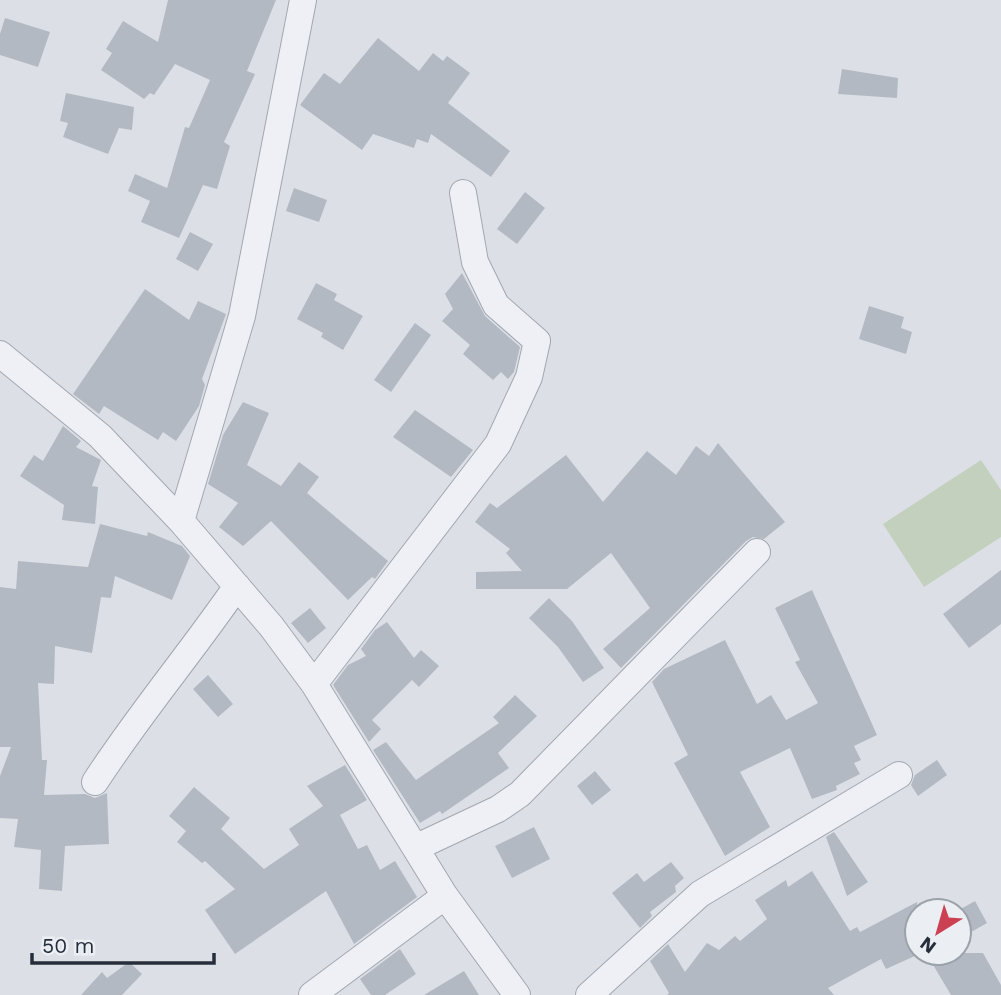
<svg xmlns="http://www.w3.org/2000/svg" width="1001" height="995" font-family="'Work Sans',sans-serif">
	<rect width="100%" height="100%" fill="#dce0e6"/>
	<path fill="#c2d0bd" d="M981,460l20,30v47l-77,50 -41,-63z"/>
	<path fill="#b3b9c3" d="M168,0h108l-29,71 8,3 -31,68 6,4 -13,43 -14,-4 -24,53 -38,-16 9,-21 -22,-10 7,-17 32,14 18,-61 4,1 21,-48 -35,-16 -21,31 -4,-2 -6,6 -43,-29 11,-17 -6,-4 17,-28 35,21z
		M5,18l45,14 -12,35 -38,-12v-21z
		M378,38l41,33 14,-18 10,8 4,-5 23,17 -22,30 62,48 -19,26 -60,-43 -3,9 -11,-4 -3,9 -41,-14 -11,16 -62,-45 24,-32 16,11z
		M842,69l56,9 -1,20 -59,-4z
		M66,93l68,14 -2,23 -13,-2 -11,26 -45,-17 5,-14 -8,-2z
		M294,188l33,12 -8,22 -33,-11z
		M525,192l20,16 -28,36 -20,-15z
		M190,232l23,12 -15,27 -22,-12z
		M462,273l23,43 35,31 -6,25 -6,7 -7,-7 -8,8 -30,-26 7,-9 -28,-24 11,-12 -8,-15z
		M316,283l21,11 -3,6 29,16 -20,34 -22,-13 2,-4 -26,-14z
		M145,289l44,31 9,-19 28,13 -24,65 3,6 -6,21 -23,35 -13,-9 -5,8 -54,-34 -5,8 -26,-20z
		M869,306l35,11 -3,11 11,4 -6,22 -47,-15z
		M415,323l16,12 -40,57 -17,-12z
		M243,402l26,11 -22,52 34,21 18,-24 20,15 -12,16 81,68 -13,18 -3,-2 -24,23 -77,-79 -28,25 -24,-19 19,-24 -30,-19 15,-49z
		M415,410l58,40 -22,27 -58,-40z
		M63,426l18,15 -5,6 25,13 -9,26 6,1 -3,37 -33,-4 2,-15 -44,-29 14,-21 9,6z
		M718,443l67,79 -21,17 -11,-2 -7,4 -125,127 -18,-19 47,-41 -39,-55 -44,36h-91v-17l46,-1 -16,-18 4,-4 -35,-27 15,-19 7,5 69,-53 37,47 44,-51 29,24 20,-29 13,10z
		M100,524l47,12 1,-4 34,14 8,10 -18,44 -57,-24 -4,22 -10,-1 -9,56 -37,-7 -1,38 -16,-1 4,77h5l-3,35 41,-1 10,4 12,-5 2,51 -44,2 -3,45 -23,-2 2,-39 -27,-3 4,-28 -18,-1v-42l11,-29h-11v-160l16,2 2,-28 70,6z
		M1001,570v54l-32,24 -26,-34z
		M812,590l65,145 -23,11 7,14 -7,3 6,11 -24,12 1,4 -25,9 -22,-51 -50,24 30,55 -45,29 -51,-93 14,-8 -36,-73 12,-13 61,-29 32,64 14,-9 15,25 32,-17 -23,-41 5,-2 -25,-52z
		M549,598l23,23 32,47 -21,14 -25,-35 -29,-29z
		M310,608l16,20 -18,15 -17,-20z
		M387,622l27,36 7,-8 18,16 -20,21 -7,-7 -40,40 9,9 -12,13 -36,-57 15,-20 18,-9 -5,-7 14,-19z
		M208,675l25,29 -15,13 -25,-28z
		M515,695l22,21 -39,37 11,15 -67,46 -2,-3 -20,12 -47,-73 13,-8 30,38 83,-57 -6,-6z
		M937,760l10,15 -29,21 -7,-11 4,-10z
		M345,765l22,35 -27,15 18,34 9,-4 13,25 15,-9 22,36 -63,47 -28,-53 -91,63 -30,-44 30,-21 -30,-28 -3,2 -25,-21 9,-11 -17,-15 25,-29 36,31 -9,11 43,40 35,-24 -10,-16 34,-23 -16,-20z
		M595,771l16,19 -19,15 -15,-19z
		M534,827l16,32 -38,19 -17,-32z
		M834,832l34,50 -21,14 -21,-59z
		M671,862l13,16 -9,8 1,6 -26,20 2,4 -12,12 -28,-35 25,-20 7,9z
		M812,871l38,60 7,-4 3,5 57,-30v53l-31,14 -5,-10 -53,29 6,7h-167l2,-2 -19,-32 18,-17 17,28 22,-29 12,7 16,-14 5,5 27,-22 -12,-19 31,-20 2,7z
		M975,901l12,22 -28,16v-29z
		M400,949l16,25 -31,21h-14l-11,-16z
		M926,953h57l18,32v10h-50z
		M129,962l13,12 -20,21h-41l21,-23 5,6z
		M464,971l15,24h-55z"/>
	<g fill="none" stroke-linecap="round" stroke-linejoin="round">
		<defs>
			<path id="street" d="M0,354l100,82 81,85 90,105 43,58 131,212 72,99
				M181,521l61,-205 61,-316
				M314,684l184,-240 31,-67 8,-36 -41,-36 -21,-43 -12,-69
				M95,782c44,-68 96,-129 142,-196
				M417,847l81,-38 22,-15 237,-242
				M312,995l133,-99
				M589,995l111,-101 199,-119"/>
		</defs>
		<use href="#street" stroke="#a2a7b0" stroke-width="28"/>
		<use href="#street" stroke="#eef0f5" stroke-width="26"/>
	</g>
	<g transform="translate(938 932) rotate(217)"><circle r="33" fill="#ebeff4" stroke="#9ca2aa" stroke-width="2"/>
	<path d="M0-5L12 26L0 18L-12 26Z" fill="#cc4053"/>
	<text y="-10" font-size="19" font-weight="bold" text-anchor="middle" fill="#262e3c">N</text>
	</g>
	<path d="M32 953v10h182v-10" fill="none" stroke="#262e3c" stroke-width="3.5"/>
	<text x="42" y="953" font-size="21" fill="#262e3c" stroke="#ebeff4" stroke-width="5" paint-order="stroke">50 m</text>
</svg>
